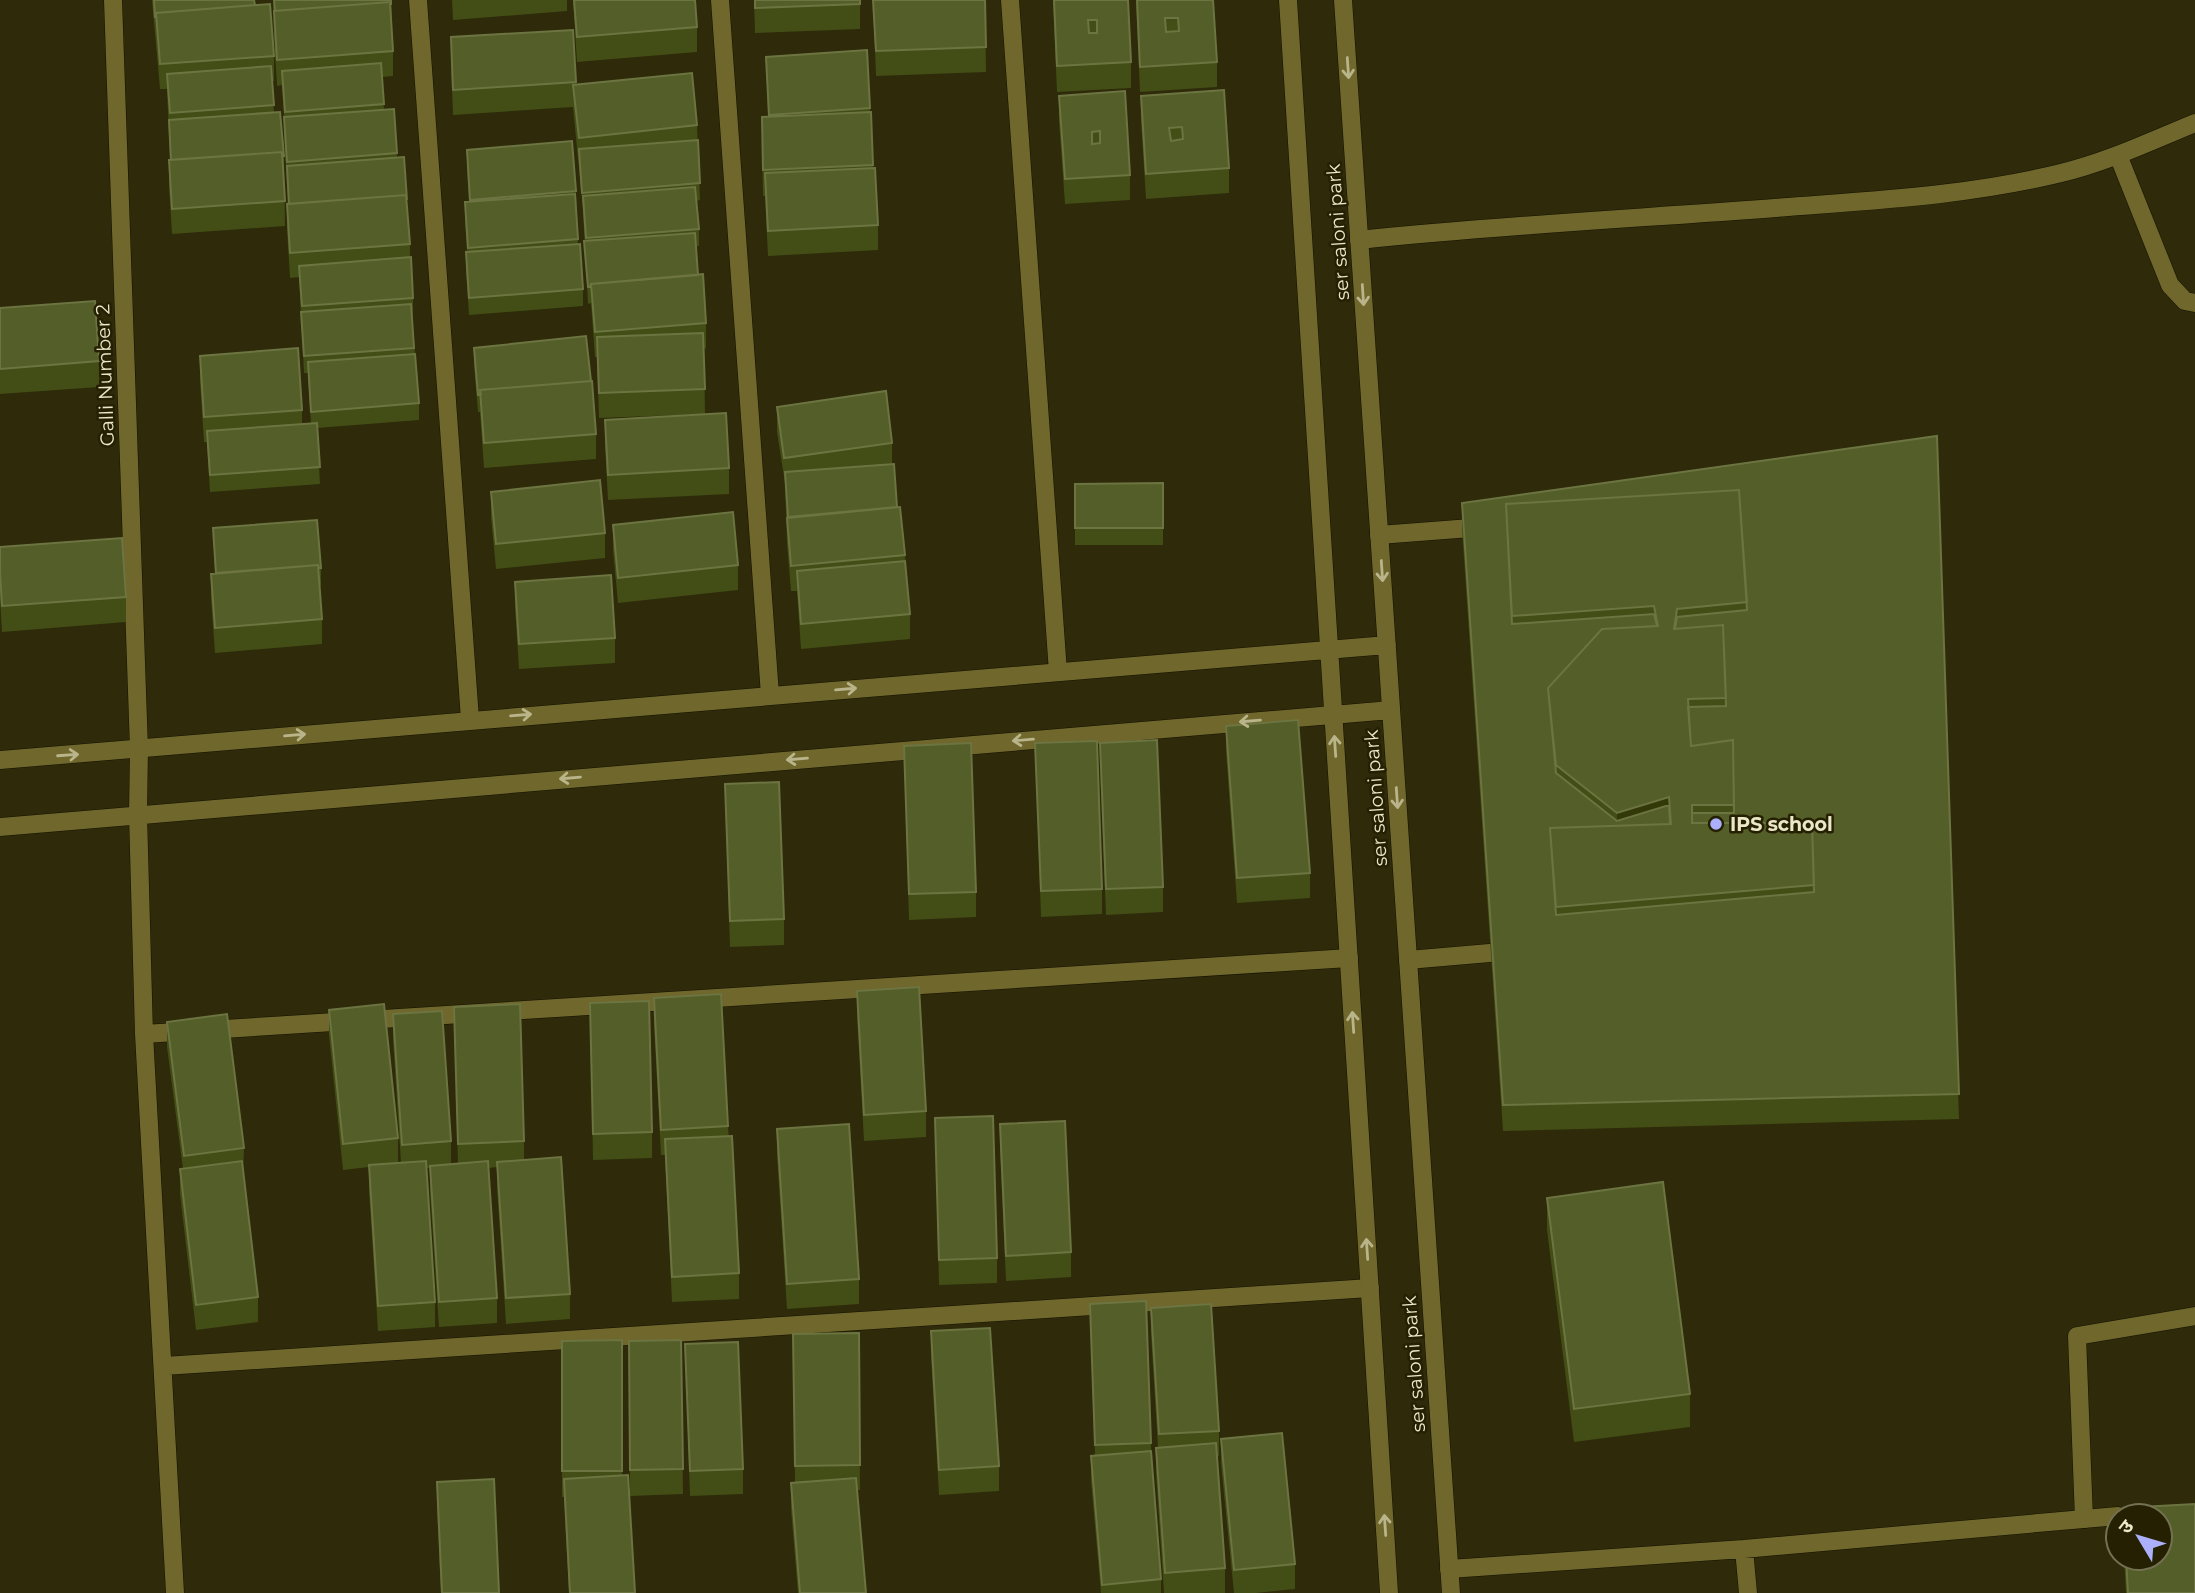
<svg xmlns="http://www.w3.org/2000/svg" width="2195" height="1593" font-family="Montserrat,'Noto Sans Devanagari',sans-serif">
	<rect width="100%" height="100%" fill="#2e2a0a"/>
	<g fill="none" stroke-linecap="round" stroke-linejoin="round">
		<defs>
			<path id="service" d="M113,0l26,749
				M1379,535l105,-8
				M1408,960l105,-9
				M2084,1519l-7,-183 118,-20"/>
			<path id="minor" d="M418,0l52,719
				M720,0l50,695
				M1010,0l48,672
				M2118,155l52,130 15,16 10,2
				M1359,240c143,-15 286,-22 429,-33 91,-7 184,-12 273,-34 46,-11 90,-32 134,-50
				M139,749l-1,65 6,220 31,559
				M144,1034l1205,-76
				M164,1366l1206,-78
				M1744,1549l4,44
				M1449,1569l295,-20 374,-33"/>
			<path id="tertiary" d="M1288,0l101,1593
				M1343,0l108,1593
				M0,760l1387,-115
				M0,827l1391,-117"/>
		</defs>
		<use href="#service" stroke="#151202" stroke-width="19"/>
		<use href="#minor" stroke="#151202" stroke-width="19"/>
		<use href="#tertiary" stroke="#151202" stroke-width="19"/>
		<use href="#service" stroke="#6f672c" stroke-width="18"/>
		<use href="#minor" stroke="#6f672c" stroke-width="18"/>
		<use href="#tertiary" stroke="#6f672c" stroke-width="18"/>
	</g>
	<path fill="#424e15" d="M152,0h102l1,5 19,51v25h-2l2,31 10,44 1,70 -113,8 -3,-48v-26h1l-3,-71h-7z
		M273,0h118l2,51v25l-11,1 2,33 10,-1 3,49 13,86v13l3,41v17h-1l7,88v17l-102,8 3,56 -110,8 -3,-50h-3l-4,-61v-25l102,54v14h9l-3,-51h-4l-5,-96 -9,1 -3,-49v-25h1l-4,-70v-17l-2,-32 -5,1 -3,-50z
		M452,0h115v11l-114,9z
		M573,0h122l2,27v25l-120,10z
		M754,0h106v29l-105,4z
		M873,0h112l1,72 -110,4z
		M1053,0h75l3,62v26l-74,4z
		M1136,0h77l4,62v25l-77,5z
		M573,30l3,55 121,40 3,75 -4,1 3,28v17h-3l2,29 8,48v25l-2,1 1,65 -106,4 -2,-61h-2l-4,-54 -3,1 -5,-94 -10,-103 -120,8 -2,-52v-26z
		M867,50l6,118 5,57v25l-110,6 -3,-60h-2l-1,-54v-25h6l-2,-60z
		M1224,90l5,78v25l-83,6 -5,-78v-25z
		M1125,91l5,84v25l-65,4 -6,-83v-25z
		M467,150l109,41 2,53 5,45v17l-114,9 -3,-45v-18h1l-2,-33v-17h4l-2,-35z
		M0,308l99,53v26l-99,7z
		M474,348l122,86v25l-112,9 -4,-56h-2l-4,-47z
		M777,407l115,36v21l5,43 8,48 5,59v25l-109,10 -4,-58h-6l-4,-48 -2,-60 -8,-51z
		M605,420l124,48v26l-121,6 -3,-55z
		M1937,436l22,683 -456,12 -41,-602v-26z
		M1163,483v62h-88v-61z
		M491,492l114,41v25l-109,11 -5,-52z
		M613,525l125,40v25l-120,13 -5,-53z
		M213,528l108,40v17h-1l2,34v25l-107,9 -4,-54v-25l4,-1z
		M0,547l126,50v25l-124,10 -2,-34z
		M515,582l100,56v25l-96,6 -4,-61z
		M1226,726l84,147v25l-73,5 -11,-152z
		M1035,743l67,146v25l-61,3z
		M1100,743l63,144v25l-57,3 -6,-147z
		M904,746l72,146v25l-67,3z
		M725,784l59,135v26l-54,2z
		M857,991l69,120v26l-62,4 -7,-125z
		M654,998l74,128 11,147v26l-67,3 -7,-147h-4l-7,-131z
		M590,1003l62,129v26l-59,2z
		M454,1007l70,134v19l46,134v25l-64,5 -9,-137v-20l-9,1 9,130v25l-58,4 -9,-136v-23h-4l9,134v25l-57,4 -9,-141v-23l-26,3 -14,-135v-25l69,128v25h3l-8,-124v-25l58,127v23h7z
		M167,1022l77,126 -1,25 15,124v25l-62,8 -16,-136v-25h3l-16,-122z
		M935,1118l62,140v25l-58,2z
		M1000,1124l71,128v25l-65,4 -6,-132z
		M777,1129l82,150v25l-72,5 -10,-154z
		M1547,1198l143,196v33l-116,15 -27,-212z
		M1090,1304l61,139v13l10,123v14h-60l-10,-112v-25h4z
		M1151,1308l68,123v25h-2l8,112v25h-61l-8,-120v-25h2l-7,-114z
		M931,1331l68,135v25l-60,4 -8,-138z
		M859,1333l1,157h-3l9,103h-68l-7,-84v-26h4l-2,-149z
		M622,1340v136l13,117h-66l-5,-96h-2v-156z
		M681,1340l2,154 -53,2 -1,-155z
		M685,1344l58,125v25l-53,2z
		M1221,1439l74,125v25l-39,4h-22l-13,-129z
		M437,1482l62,111h-58l-4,-86z
		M2124,1558h36l35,35h-69z"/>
	<path fill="#323808" d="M1669,797v33l-52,3v-20z"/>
	<path fill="#545e28" stroke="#6c7441" stroke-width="2" fill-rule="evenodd" d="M154,0h100l1,5 -99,8 -1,5z
		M274,0h117v5l-1,-3 -115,9z
		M574,0h121l2,27 -120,10z
		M755,0h105v4l-105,4z
		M873,0h112l1,47 -110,4z
		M1054,0h74l3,62 -74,4zM1088,20h9v13h-8z
		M1137,0h76l4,62 -77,5zM1165,18h13l1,13 -13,1z
		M390,2l3,49 -116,9 -3,-49z
		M270,4l4,52 -114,8 -4,-51z
		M573,30l3,52 -123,8 -2,-53z
		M867,50l3,58 -101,7 -3,-58z
		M381,63l3,41 -99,8 -3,-41z
		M271,66l3,39 -104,8 -3,-39z
		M692,73l5,52 -118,13 -6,-53z
		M1224,90l5,78 -83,6 -5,-78zM1182,127l1,12 -12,2 -2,-13z
		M1125,91l5,84 -65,4 -6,-83zM1100,131v12l-8,1v-12z
		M394,109l3,44 -110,9 -3,-45z
		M280,112l4,44h-2v-4l-111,8 -2,-40z
		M871,112l2,53 -110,5 -1,-53z
		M698,140l2,43 -118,10 -3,-44z
		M572,141l4,50 -106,9 -3,-50z
		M282,152l3,49 -113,8 -3,-49z
		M404,157l3,43 -1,-5 -117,9 -2,-38z
		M875,168l3,57 -110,6 -3,-58z
		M695,187l4,42 -113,9 -3,-42z
		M575,194l3,45 -110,9 -3,-46z
		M406,195l4,49 -120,9 -3,-49z
		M695,233l3,42 -107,9v2l-3,1 -4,-46z
		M580,244l3,45 -114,9 -3,-46z
		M411,257l2,41 -111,8 -3,-40z
		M703,274l3,49 -111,9 -4,-48z
		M95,301l4,60 -99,8v-61z
		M411,304l3,44 -110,8 -3,-44z
		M703,333l2,56 -106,4 -2,-56z
		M586,336l5,45 -111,9 1,4 -3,1 -4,-47z
		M298,348l4,62 -98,7 -4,-61z
		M415,354l4,49 -108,9 -3,-50z
		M592,381l4,53 -112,9 -4,-53z
		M886,391l6,52 -108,15 -7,-51z
		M726,413l3,55 -121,7 -3,-55z
		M317,423l3,44 -110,8 -3,-44z
		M1937,436l22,658 -456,11 -41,-602zM1739,490l8,120 -70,7 -2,12 48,-4 3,81 -38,1 3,39 42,-6 1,73h-42v10h120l2,69 -258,23 -6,-87 120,-4 -1,-19 -52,16 -61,-48 -8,-85 54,-59 55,-3 -3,-12 -142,10 -6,-120z
		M894,464l3,43 -109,10 -3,-45z
		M600,480l5,53 -109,11 -5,-52z
		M1163,483v45h-88v-44z
		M1739,490l8,112 -70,7 -3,20 49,-4 3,73 -38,1 3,47 42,-6 1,65h-42v18h120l2,62 -258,22 -6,-79 121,-4 -2,-27 -52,16 -61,-48 -8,-77 54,-59 56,-3 -4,-20 -142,10 -6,-112z
		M900,507l5,48 -114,11 -4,-48z
		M733,512l5,53 -120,13 -5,-53z
		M317,520l4,48h-2l-1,-3 -102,8 -3,-45z
		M122,538l4,59 -124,9 -2,-33v-26z
		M905,561l5,53 -109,10 -4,-53z
		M318,565l4,54 -107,9 -4,-54z
		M611,575l4,63 -96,6 -4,-62z
		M1298,720l12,153 -73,5 -11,-152z
		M1157,740l6,147 -57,2 -6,-146z
		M1097,741l5,148 -61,2 -6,-148z
		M971,743l5,149 -67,2 -5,-148z
		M779,782l5,137 -54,2 -5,-137z
		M919,987l7,124 -62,4 -7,-124z
		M721,994l7,132 -67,4 -7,-132z
		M649,1001l3,131 -59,2 -3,-131z
		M384,1004l14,134 -55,6 -14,-134z
		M520,1004l4,137 -66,3 -4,-137z
		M442,1011l9,130 -49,4 -9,-131z
		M227,1014l17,134 -60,8 -17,-134z
		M993,1116l4,142 -58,2 -4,-142z
		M1065,1121l6,131 -65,4 -6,-132z
		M849,1124l10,155 -72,5 -10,-155z
		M732,1136l7,137 -67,4 -7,-138z
		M561,1157l9,137 -64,4 -9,-136z
		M242,1161l16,136 -62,8 -16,-136z
		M426,1161l9,141 -57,4 -9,-141z
		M488,1161l9,137 -58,4 -9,-136z
		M1663,1182l27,212 -116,15 -27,-211z
		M1146,1301l5,142 -56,2 -5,-141z
		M1211,1304l8,127 -60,3 -8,-126z
		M990,1328l9,138 -60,4 -8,-139z
		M859,1333l1,132 -65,1 -2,-132z
		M622,1340v131h-60v-130z
		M681,1340l2,129 -53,1 -1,-129z
		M738,1342l5,127 -53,2 -5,-127z
		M1282,1433l13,131 -61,6 -13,-131z
		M1216,1443l9,125 -60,5 -9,-125z
		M1151,1451l10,128 -59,6 -11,-129z
		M628,1475l7,118h-65l-6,-114z
		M856,1478l10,115h-66l-9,-110z
		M494,1479l5,114h-57l-5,-111z
		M2195,1504v89h-67l-2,-35h34v-42h-36l-1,-8z"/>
	<defs><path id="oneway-shaft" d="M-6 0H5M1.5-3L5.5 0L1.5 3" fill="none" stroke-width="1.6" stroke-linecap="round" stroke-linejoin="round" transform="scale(1.75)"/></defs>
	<g stroke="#b9b48a">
		<use href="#oneway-shaft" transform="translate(1348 68) rotate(86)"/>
		<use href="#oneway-shaft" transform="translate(1363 295) rotate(86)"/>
		<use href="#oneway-shaft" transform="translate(1382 571) rotate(86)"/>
		<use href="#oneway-shaft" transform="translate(846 689) rotate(-5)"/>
		<use href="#oneway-shaft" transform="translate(521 715) rotate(-5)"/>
		<use href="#oneway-shaft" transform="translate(1250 721) rotate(175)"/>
		<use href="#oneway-shaft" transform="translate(295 735) rotate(-5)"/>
		<use href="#oneway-shaft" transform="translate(1023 740) rotate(175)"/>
		<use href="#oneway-shaft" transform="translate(1335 746) rotate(-94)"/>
		<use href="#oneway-shaft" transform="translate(68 755) rotate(-4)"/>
		<use href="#oneway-shaft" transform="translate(797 759) rotate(175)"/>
		<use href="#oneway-shaft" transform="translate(570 778) rotate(175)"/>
		<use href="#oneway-shaft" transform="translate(1397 798) rotate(86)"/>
		<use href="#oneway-shaft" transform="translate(1353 1022) rotate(-94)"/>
		<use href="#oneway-shaft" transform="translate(1367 1249) rotate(-94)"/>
		<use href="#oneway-shaft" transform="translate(1385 1525) rotate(-94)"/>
	</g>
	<circle fill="#acaffb" stroke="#252002" stroke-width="2.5" cx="1716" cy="824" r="7"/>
	<g text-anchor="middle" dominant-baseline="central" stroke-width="5" stroke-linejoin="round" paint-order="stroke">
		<g font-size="19" fill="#ebe7c9" stroke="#252002">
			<text transform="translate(1338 232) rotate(-94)">ser saloni park</text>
			<text transform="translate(105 375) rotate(-92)">Galli Number 2</text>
			<text transform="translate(1376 798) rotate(-94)">ser saloni park</text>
			<text transform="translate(1414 1364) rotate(-94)">ser saloni park</text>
		</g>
		<g font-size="19" font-weight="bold" fill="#ebe7c9" stroke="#252002" text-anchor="start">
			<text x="1730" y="824">IPS school</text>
		</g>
	</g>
	<g transform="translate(2139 1537) rotate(308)"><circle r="33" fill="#252002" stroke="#747052" stroke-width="2"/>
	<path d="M0-5L12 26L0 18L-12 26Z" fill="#acaffb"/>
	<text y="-10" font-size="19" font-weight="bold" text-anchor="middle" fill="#ebe7c9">उ</text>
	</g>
</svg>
